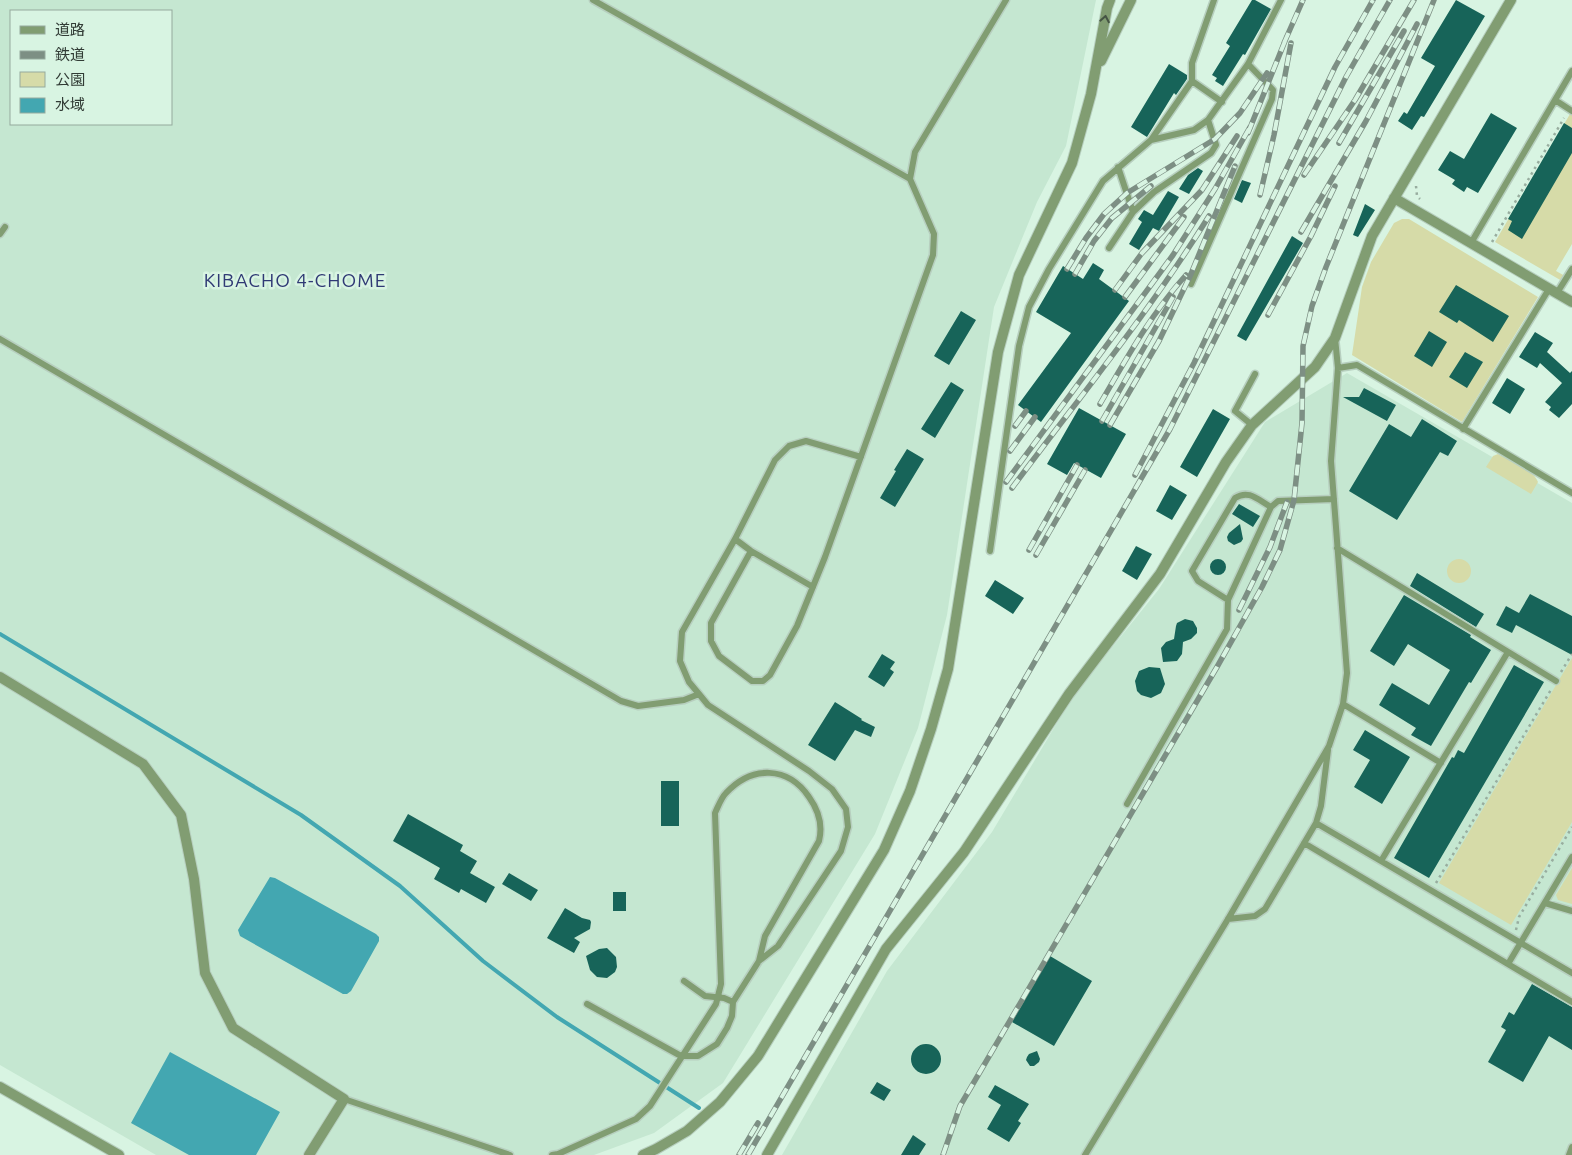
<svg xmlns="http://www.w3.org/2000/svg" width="1572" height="1155" font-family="Ubuntu,'Noto Sans JP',sans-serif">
	<rect width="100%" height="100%" fill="#d8f4e2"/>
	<path fill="#c5e7d1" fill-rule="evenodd" d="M0,0h1096l-30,146 -29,56 -43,105 -47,308 -29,113 -43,106 -152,249 -69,50 -60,22h-438l-156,-90zM11,11h160v113h-160z
		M1347,373l225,130v652h-790l105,-184 105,-139 81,-136 86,-107 106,-167z"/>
	<path fill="#d6dba8" d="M1570,114l2,1v129l-16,27 9,5 -3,5 -67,-39z
		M1402,219h7l129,78 -76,125 -110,-67 10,-68 9,-25 23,-39z
		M1498,454c12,7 34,14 40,28l-7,12 -45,-27 7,-11z
		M1447 571a12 12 0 1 1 24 0a12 12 0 1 1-24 0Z
		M1572,658v164l-61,103 -72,-42z
		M1572,868v36l-14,-4 -2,-5z"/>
	<path fill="#43a7b1" d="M270,877l5,1 101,56 3,3v4l-28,50 -4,3h-4l-103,-58 -2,-6z
		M170,1052l110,60 -24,43h-67l-58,-32z"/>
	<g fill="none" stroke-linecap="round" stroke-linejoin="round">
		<path stroke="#43a7b1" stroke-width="4" d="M0,634l301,181 99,71 83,75 74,56 142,91"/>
	</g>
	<path fill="#176459" d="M1252,0h3l16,9 -26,46 -2,-1 -20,32 -8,-5 2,-3 -5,-3 18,-29 -4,-3z
		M1456,0l29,16 -61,101 -3,-1 -9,14 -14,-9 6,-9 3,2 28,-48 -14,-8z
		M1169,64l18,11v4l-11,16 -2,-2 -27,44 -16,-10z
		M1491,113l26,15 -39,65 -11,-6 -3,5 -12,-8 3,-4 -17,-10 12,-19 14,8z
		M1564,123l8,5v25l-50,86 -14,-9 4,-9 -4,-2z
		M1198,168l5,3 -14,23 -10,-5 9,-14z
		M1242,180l9,3 -9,20 -8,-4z
		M1168,191l11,6 -20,34 -6,-3 -14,22 -10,-6 13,-22 -4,-3 6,-9 9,5z
		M1365,204l10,6 -17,27 -5,-2z
		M1292,236l11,7 -57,98 -9,-5z
		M1093,263l11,7 -5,9 30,22 -88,121 -23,-17 53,-72 -35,-21 27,-46 20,13z
		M1456,285l53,31 -16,26 -34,-22 -2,3 -18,-11z
		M961,311l15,9 -27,45 -15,-9z
		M1429,331l18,11 -15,25 -18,-11z
		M1535,332l18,11 -6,9 23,21 2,-2v33l-13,14 -10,-8 2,-3 -6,-5 17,-19 -22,-20 -3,5 -18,-11z
		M1465,352l18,10 -16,26 -18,-11z
		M1507,378l18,11 -15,25 -18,-11z
		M951,382l13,8 -29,48 -14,-9z
		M1364,388l32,17 -9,16 -44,-24h16z
		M1079,408l47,26 -25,44 -27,-15 -7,12 -20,-11z
		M1213,409l17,10 -33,58 -17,-10z
		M1422,419l35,22 -9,15 -8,-4 -43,68 -48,-29 40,-67 22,13z
		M907,449l17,10 -29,48 -15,-9 16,-27 -2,-1z
		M1170,485l17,10 -15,25 -16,-9z
		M1239,504l21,12 -7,11 -21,-13z
		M1240,524l3,15 -2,3 -7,3 -6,-4 -1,-4 2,-4z
		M1136,546l16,8 -15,26 -15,-9z
		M1210 567a8 8 0 1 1 16 0a8 8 0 1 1-16 0Z
		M1417,573l67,41 -8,13 -66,-41z
		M995,580l29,18 -11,16 -28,-18z
		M1530,594l42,22v39l-56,-30 -4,8 -16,-8 10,-19 13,7z
		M1404,595l67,40 -1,2 21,13 -20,33 -2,-1 -38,64 -20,-11 5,-7 -37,-23 13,-22 37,22 21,-35 -42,-26 -14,22 -24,-15z
		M1185,619l8,2 4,7v5l-6,6 -8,3 -1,12 -5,7 -14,1 -2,-14 5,-6 8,-3 2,-13 1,-3z
		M882,654l13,8 -5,7 4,3 -10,15 -16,-10z
		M1514,665l30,17 -115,196 -35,-20 58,-101 2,1 4,-8 6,3z
		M1149,667l11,1 5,16 -4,9 -10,5 -10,-3 -4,-4 -2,-10 4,-10z
		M835,702l27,17 -1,1 14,7 -4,10 -16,-7 -20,31 -27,-16z
		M1365,730l45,27 -28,47 -28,-17 16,-27 -17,-10z
		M661,781h18v45h-18z
		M408,814l55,31 -3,6 17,10 -7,12 25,14 -9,16 -25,-14 -2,4 -25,-14 6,-11 -47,-27z
		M509,873l29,17 -7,11 -29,-17z
		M613,892h13v19h-13z
		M565,908l17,10 8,2 1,2 -1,7 -16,9 6,4 -6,11 -27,-15z
		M607,948l9,9 1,10 -2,5 -8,6 -10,-1 -7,-7 -4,-14 13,-7z
		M1050,956l42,25 -38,65 -42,-24z
		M1532,984l40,23v43l-23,-14 -26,46 -35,-20 18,-32 -5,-3 8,-15 5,3z
		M911 1059a15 15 0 1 1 30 0a15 15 0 1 1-30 0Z
		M1037,1051l3,8 -1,3 -5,4h-4l-4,-6 1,-3 2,-3z
		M877,1082l14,8 -7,11 -14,-8z
		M995,1085l34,19 -11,17 3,2 -12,19 -22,-13 14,-24 -13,-8z
		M913,1135l13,9 -7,11h-18z"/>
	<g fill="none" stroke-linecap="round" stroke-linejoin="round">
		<defs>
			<path id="service" d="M593,0l317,179
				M1192,81l30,21
				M1555,100l17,11
				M1151,140l43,-10 14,-10 40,-56 33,-64
				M1118,167l15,45
				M0,234l5,-7
				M1471,243l101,-172
				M1109,248l24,-36 21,-20 57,-39 5,-8 -8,-25
				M1191,284l81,-185 1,-9 -25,-26
				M1557,293l15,-24
				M0,339l621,362 17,5 46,-6 15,-6
				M1338,368l19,-3 215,128
				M1252,425l-17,-14 20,-37
				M1463,429l86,-140
				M735,539l16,12 62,36
				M1337,548l219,133
				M751,551l-40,72v18l8,15 33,25h11l7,-6 27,-49 28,-69 108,-302 1,-21 -24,-55 5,-27 91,-152
				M990,551l29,-205 10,-39 20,-38 54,-88 48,-41 41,-59v-18l22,-63
				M1228,600l-30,-19 -6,-10 43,-73c14,-9 23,2 36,9
				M1343,704l98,59
				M1127,804l100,-175 1,-29 43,-93 7,-6 56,-2
				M1316,823l256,150
				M1304,843l268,159
				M1381,861l127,-209
				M1545,903l27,8
				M1228,919l27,-3 10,-7 51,-86 5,-17 7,-56
				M1508,964l64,-107
				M684,981l21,15 19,2 9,4
				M587,1004l94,52h17l19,-12 10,-16 5,-12 1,-14 26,-41 19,-15 63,-95 7,-24 -2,-18 -14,-20 -23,-18 -101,-66 -9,-11 -10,-12 -9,-21 2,-29 53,-93 40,-79 14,-14 17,-5 55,16
				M344,1099l166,56
				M552,1155l6,-1 78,-35 14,-13 66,-102 5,-20 -6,-171c3,-6 6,-15 11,-20 26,-28 62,-27 83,4 10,14 14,28 10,44l-54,95 -6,25
				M1085,1155l143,-236 101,-173 14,-42 4,-31 -16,-212 7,-93 -3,-30
				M1569,1155l3,-8"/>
			<path id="minor" d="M1394,198l178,104
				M0,677l143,87 38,51 13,64 11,94 28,55 111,71 -35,56
				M767,1155l119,-206 78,-97 105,-158 91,-120 66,-112 26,-37 63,-58 20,-29 37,-102 139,-236"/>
			<path id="tertiary" d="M1101,61l30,-61
				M0,1087l119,68
				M643,1155l13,-6 31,-18 33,-29 38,-46 126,-206 26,-59 21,-62 17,-60 50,-317 21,-77 53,-112 19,-69 16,-86 3,-8"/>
		</defs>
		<use href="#service" stroke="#b7cfbf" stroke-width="9"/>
		<use href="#minor" stroke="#b7cfbf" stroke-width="12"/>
		<use href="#tertiary" stroke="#b7cfbf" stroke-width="12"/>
		<path stroke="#98ad9f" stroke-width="2.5" stroke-dasharray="2.5 4" stroke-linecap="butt" d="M1416,186l1,10 3,3
			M1492,242l72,-124
			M1561,672l11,-18
			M1436,883l116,-195
			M1516,930l3,-13 53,-90"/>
		<use href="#service" stroke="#819d72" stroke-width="6"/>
		<use href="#minor" stroke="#819d72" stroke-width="10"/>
		<use href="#tertiary" stroke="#819d72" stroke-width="10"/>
		<defs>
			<path id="rail" d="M1284,43l19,-43
				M1248,133l39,-97
				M1339,143l65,-112
				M1304,175l51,-75 59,-100
				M1260,195l14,-60 17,-92
				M1301,232l65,-111 51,-97
				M1067,269l19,-31 18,-24 23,-21 88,-54 25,-26 27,-40
				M1075,274l19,-33 18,-23 39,-32
				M1115,290l27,-37 60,-63 35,-54
				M1125,297l59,-80
				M1268,315l43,-79 24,-50
				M1100,404c26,-45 51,-90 86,-129
				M1102,421l71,-124
				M1110,425l49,-84 32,-67 44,-108
				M1015,426l11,-15
				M1010,451l25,-34
				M1135,475l59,-112 141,-296 38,-67
				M1006,482l167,-227 42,-66 35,-62
				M1012,488c66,-89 139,-178 197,-272
				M1029,550l48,-85
				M1036,555l49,-85
				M1239,610l31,-63 17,-45
				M739,1155l19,-32
				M748,1155l422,-726 176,-352 44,-77
				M943,1155l17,-49 257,-439 45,-80 18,-37 14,-50 8,-77 1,-77 9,-40 14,-39 108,-267"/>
		</defs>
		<use href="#rail" stroke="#7d8f84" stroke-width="5.5"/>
		<use href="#rail" stroke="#d8f4e2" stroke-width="4" stroke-dasharray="11" stroke-linecap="butt"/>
	</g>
	<defs><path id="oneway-chevron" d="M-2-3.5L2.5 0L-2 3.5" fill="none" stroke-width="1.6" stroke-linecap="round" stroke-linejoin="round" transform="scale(1.25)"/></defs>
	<use stroke="#455444" href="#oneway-chevron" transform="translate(1105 19) rotate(-80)"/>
	<g text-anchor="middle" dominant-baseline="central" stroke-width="5" stroke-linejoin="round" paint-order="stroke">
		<g font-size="19" letter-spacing="1" fill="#2f3974" stroke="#d8f4e2">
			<text x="295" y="280">KIBACHO 4-CHOME</text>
		</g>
	</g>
	<rect x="10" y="10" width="162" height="115" fill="#d8f4e2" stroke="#95aa9d"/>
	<rect x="20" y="26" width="25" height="8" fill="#819d72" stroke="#95aa9d"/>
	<text x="55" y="35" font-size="15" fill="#313b35">道路</text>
	<rect x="20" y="51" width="25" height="8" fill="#7d8f84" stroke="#95aa9d"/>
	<text x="55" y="60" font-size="15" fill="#313b35">鉄道</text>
	<rect x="20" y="72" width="25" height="15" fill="#d6dba8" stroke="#95aa9d"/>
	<text x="55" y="85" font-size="15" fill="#313b35">公園</text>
	<rect x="20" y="98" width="25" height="15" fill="#43a7b1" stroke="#95aa9d"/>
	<text x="55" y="110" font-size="15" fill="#313b35">水域</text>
</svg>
